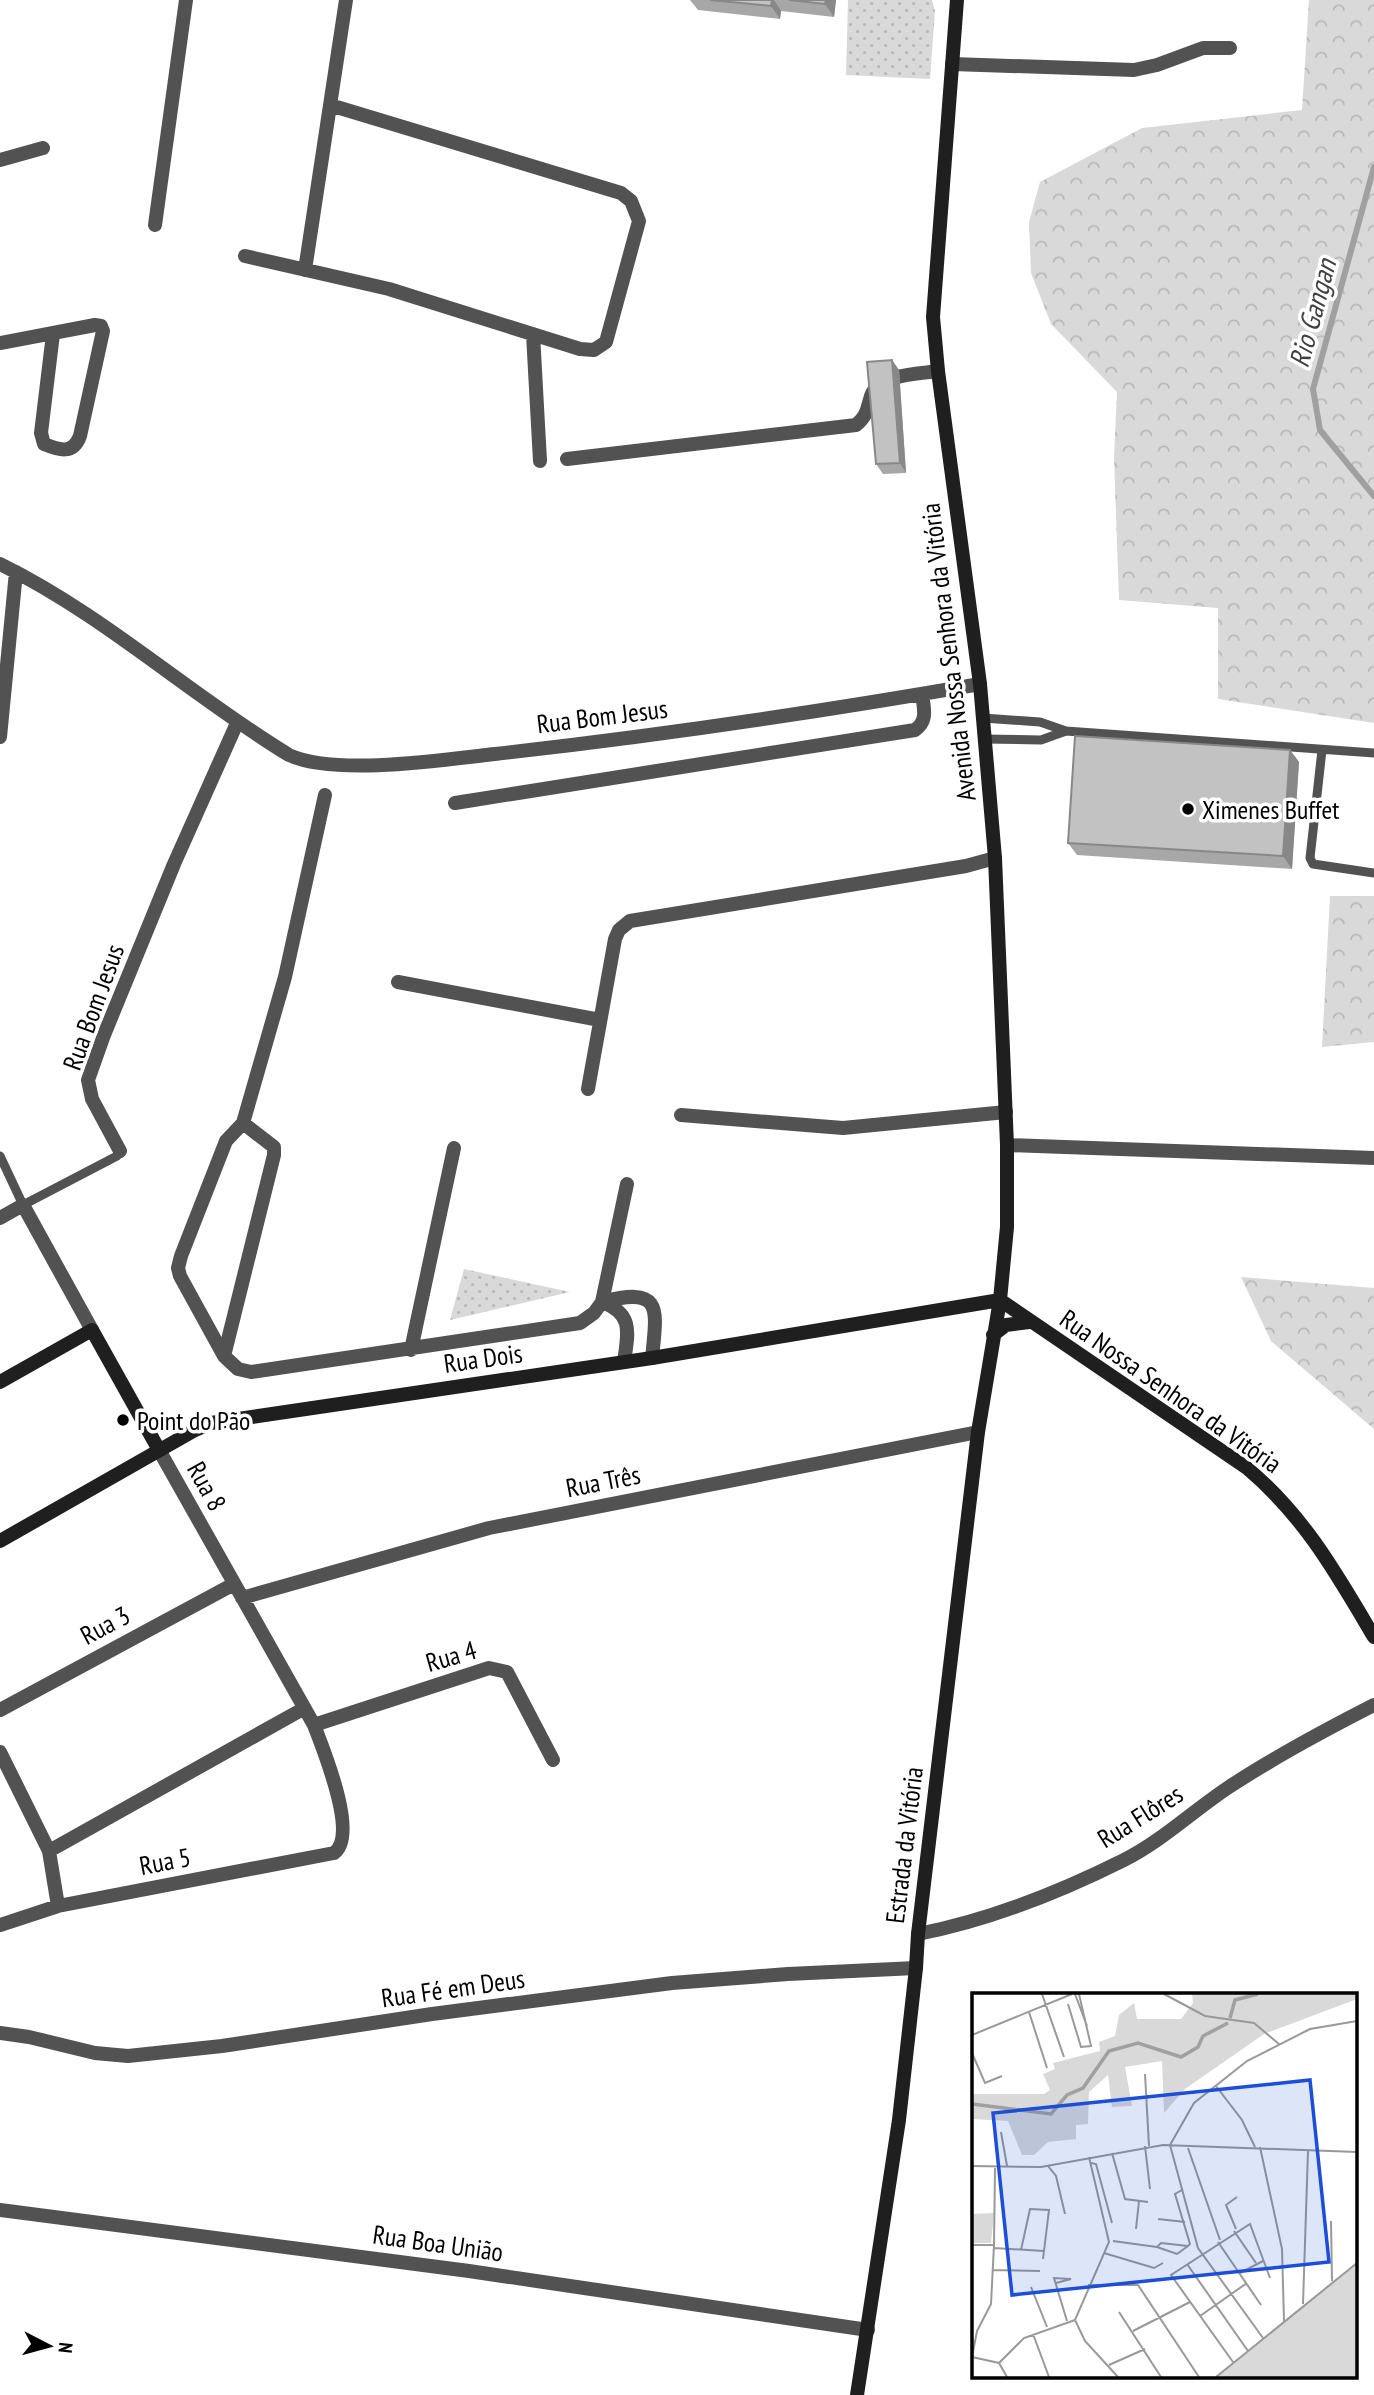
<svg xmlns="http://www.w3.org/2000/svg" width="1374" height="2395" font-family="'PT Sans Narrow',sans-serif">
	<defs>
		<pattern id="forest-crowns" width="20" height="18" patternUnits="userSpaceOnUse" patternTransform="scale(1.75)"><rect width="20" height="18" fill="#d9d9d9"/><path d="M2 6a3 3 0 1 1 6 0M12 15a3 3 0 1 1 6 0" fill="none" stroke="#b8b8b8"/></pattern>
		<pattern id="park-dots" width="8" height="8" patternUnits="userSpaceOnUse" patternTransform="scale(1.75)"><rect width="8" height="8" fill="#d9d9d9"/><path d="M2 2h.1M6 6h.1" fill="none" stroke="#b8b8b8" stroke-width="1.8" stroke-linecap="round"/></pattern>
	</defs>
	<rect width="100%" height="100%" fill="#fff"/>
	<path fill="url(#forest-crowns)" d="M1309,0h65v723l-156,-24v-91l-99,-8 -5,-142 3,-66 -66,-68 -20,-51 -2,-51 11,-40 102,-54 160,-18z
		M1330,896h44v146l-52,5z
		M1241,1277l133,11v141l-103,-88z"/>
	<path fill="url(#park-dots)" d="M848,0h84l3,11 -5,68 -84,-4z
		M464,1269l106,23 -120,28z"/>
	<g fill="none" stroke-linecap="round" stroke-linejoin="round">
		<path stroke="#a0a0a0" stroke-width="6" d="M1374,167l-61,222 7,41 54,66"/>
		<path stroke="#525252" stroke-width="9" d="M983,718l57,4 26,9 -25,9 -57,-1
			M1066,731l308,22
			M1322,750l-12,108 3,6 61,9
			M0,1156l23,49 94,-49 3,-5"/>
		<path stroke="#525252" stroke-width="14" d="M952,64l182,6 23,-5 46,-17h27
			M0,160l43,-12
			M155,225l31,-225
			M245,256l144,33 191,60 14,1 12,-8 33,-121 -8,-20 -10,-8 -291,-88
			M305,270l41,-270
			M533,334l7,127
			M0,343l95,-18 6,1 2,5 -23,105c-7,19 -21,14 -36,8l-3,-11 12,-99
			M567,459l289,-34c11,-9 11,-16 15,-29 8,-22 47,-22 67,-25
			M0,564c104,51 190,131 289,191 46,21 154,5 206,-1 162,-18 324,-42 485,-70
			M0,737l16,-165
			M455,803l460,-73c13,-9 9,-21 7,-36
			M398,982l202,38
			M588,1089l27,-150 4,-9 11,-9 336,-55 29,-8
			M681,1115l162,13 163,-16
			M243,1123l42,-146 40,-182
			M1007,1145l367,13
			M120,1151l-28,-52 -4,-19 16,-45 70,-171 63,-141
			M0,1218l23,-13 69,125
			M602,1302c61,-16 55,6 50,56
			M602,1302c32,12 26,31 22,60
			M411,1350l43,-202
			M224,1356l50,-201v-8l-31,-24 -17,18 -45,115 -3,12 2,8 44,80 14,13 13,3 329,-49 14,-10 8,-11 25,-118
			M242,1598l247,-70 489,-96
			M0,1710l234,-126
			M314,1725l175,-57 18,4 46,88
			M0,1752l49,99 9,55
			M49,1851l254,-142
			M0,1925l58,-19 276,-53c25,-18 -11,-104 -20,-128l-155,-275
			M918,1934c72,-14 140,-41 206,-74 38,-19 70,-50 105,-73 47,-31 96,-57 145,-82
			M0,2033l29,4 66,16 33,3 94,-10 210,-32 240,-31 116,-9 128,-6
			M0,2210l469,61 399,59"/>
		<path stroke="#1f1f1f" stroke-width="14" d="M1000,1300l247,168c58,49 89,105 127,169
			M993,1335l13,-10 23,-3
			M0,1382l92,-52 67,120
			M0,1541l195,-111 16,-7 441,-65 348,-58
			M857,2395l42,-275 17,-152 2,-34 60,-502 22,-132 7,-73v-82l-12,-287 -15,-174 -42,-313 -5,-54 24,-317"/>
	</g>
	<path fill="#a7a7a7" d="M690,0h146l-2,17 -53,-6 -1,8 -82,-9z
		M892,360l7,10 7,103 -23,1 -7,-10z
		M1290,750l9,12 -7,107 -215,-14 -9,-12z"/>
	<path fill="#888" d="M772,0h2l7,11 -1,8 -9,-13z
		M826,0h10l-2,17 -9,-13z
		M892,360l7,10 7,103 -6,-10z
		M1290,750l9,12 -7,107 -9,-13z"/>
	<path fill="#c2c2c2" stroke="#888" stroke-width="2" d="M710,0h62l-1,6z
		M789,0h37l-1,4z
		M892,360l8,103 -24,1 -9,-102z
		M1075,736l215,14 -7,106 -215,-13z"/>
	<g fill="#000" stroke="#fff" stroke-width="2.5">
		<circle cx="1188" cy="809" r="7"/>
		<circle cx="123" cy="1420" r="7"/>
	</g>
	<g text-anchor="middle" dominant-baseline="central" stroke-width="7" stroke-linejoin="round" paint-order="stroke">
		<g font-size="26" fill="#000" stroke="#fff">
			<text transform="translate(948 652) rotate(-97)">Avenida Nossa Senhora da Vitória</text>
			<text transform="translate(602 716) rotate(-7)">Rua Bom Jesus</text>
			<text transform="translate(93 1007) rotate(-70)">Rua Bom Jesus</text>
			<text transform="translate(483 1358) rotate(-8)">Rua Dois</text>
			<text transform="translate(1171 1391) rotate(35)">Rua Nossa Senhora da Vitória</text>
			<text transform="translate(603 1481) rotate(-11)">Rua Três</text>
			<text transform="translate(207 1486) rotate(61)">Rua 8</text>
			<text transform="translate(105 1625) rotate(-28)">Rua 3</text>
			<text transform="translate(451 1656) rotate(-16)">Rua 4</text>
			<text transform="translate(1140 1816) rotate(-32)">Rua Flôres</text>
			<text transform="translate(904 1845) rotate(-83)">Estrada da Vitória</text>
			<text transform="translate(165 1861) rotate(-11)">Rua 5</text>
			<text transform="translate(453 1988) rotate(-8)">Rua Fé em Deus</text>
			<text transform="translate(438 2243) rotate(8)">Rua Boa União</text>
		</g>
		<g font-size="26" fill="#000" stroke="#fff" text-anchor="start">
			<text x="1202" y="809">Ximenes Buffet</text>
			<text x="137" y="1420">Point do Pão</text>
		</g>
		<g font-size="28" font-style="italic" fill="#414141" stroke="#fff">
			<text transform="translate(1312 313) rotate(-75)">Rio Gangan</text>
		</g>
	</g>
	<g transform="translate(972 1993)">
		<rect width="385" height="385" fill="#fff"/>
		<path d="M220,1h165v5l-93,35 -79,55 -21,24 -2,-52 -37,6 7,39 -20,1 -4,-32 -19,17 -1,32 -12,1v14l-28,3 -14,13h-12l-14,-34 -36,-2v-25h72l6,-4 -7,-16 12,-5 -2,-6 47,-12 -1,-9 16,-6 4,-21 15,-12 3,16h44l12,-16z" fill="#d9d9d9"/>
		<path d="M22,220l-3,30h-19v-29z" fill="#d9d9d9"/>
		<path d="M385,270v114h-140z" fill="#d9d9d9"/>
		<path fill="none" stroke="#a0a0a0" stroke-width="3.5" d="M258,25l5,-18 23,-6M0,111l79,10 16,-19 16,-7 26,-37 29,-8 43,14 17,-10 5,-11 25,-13"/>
		<path fill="none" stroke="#999" stroke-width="2" d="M70,1l22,63M103,1l12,32M192,1l41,22 49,7 25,21M96,11l13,43 10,-1 -12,-52M57,19l18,56M0,42l100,-41M0,60l13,30 17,-7M173,81l4,72M244,93l26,34 13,27M29,139l6,34M198,152l28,103 65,90M198,152l24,-42 53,-42 63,-32 47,-8M173,153l5,43M288,154l22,102 2,72M216,155l32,92M140,160l13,46 23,3M119,170l5,1 16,59M0,173l69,1 122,-22 194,7M76,173l8,10 9,38M210,197l-7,4 15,50 -2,2 -11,8 -20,-7 4,-4 27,3M186,226l27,3M359,228l1,60M164,236l3,-28M264,236l-10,-24 11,-8M262,238l22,32M141,248l44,6M246,249l43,63M0,252h22l1,-77M22,255l50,3M49,257l9,-41 19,1 -6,49M132,260l50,15 9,-5M215,271l61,87M21,277l47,1M268,280l23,-12M84,290l15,-4 -17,-1 13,43M116,292h50l61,92M59,294l16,40M331,311l5,-153M147,319l42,65M228,323l47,-33M103,327l34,-78 -20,-85M103,327l10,21 33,36M161,338l57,-29M61,341l16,43M0,364l5,-26 14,-27 3,-59M0,364l27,6 8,14M261,369l-62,-87 79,-51 20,54M27,370l25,-25 51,-18M137,372l36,-16M244,384l141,-114"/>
		<path fill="#1d4ed8" fill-opacity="0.15" stroke="#1d4ed8" stroke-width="3.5" d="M338,87l19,182 -317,33 -19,-182z"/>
		<rect width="385" height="385" fill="none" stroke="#000" stroke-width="3.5"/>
	</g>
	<g transform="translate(49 2346) rotate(96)" stroke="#ffffff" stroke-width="5" paint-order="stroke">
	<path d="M0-5L12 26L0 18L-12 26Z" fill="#000000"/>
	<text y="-10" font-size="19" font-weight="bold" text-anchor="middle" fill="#000000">N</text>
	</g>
</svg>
